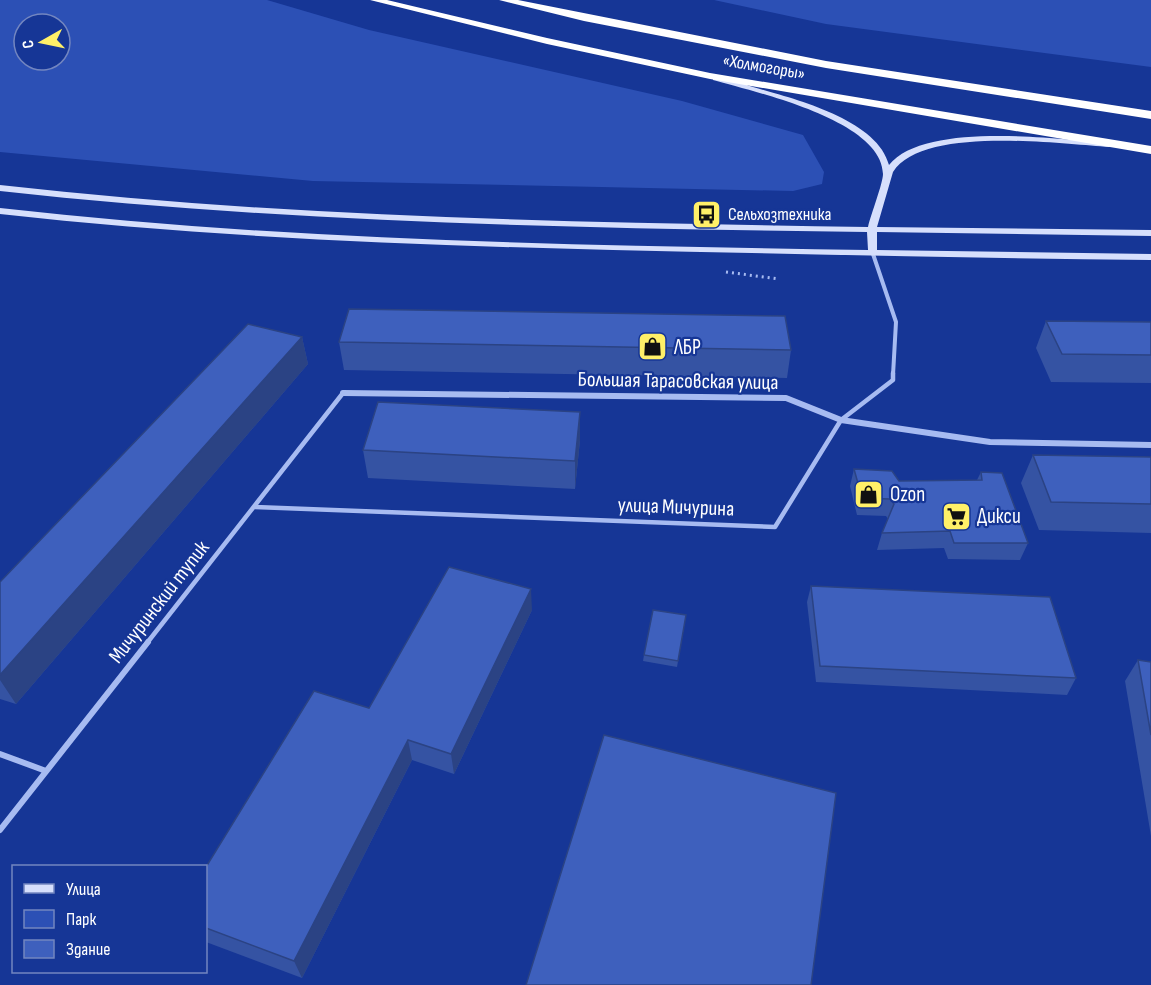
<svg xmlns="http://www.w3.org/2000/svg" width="1151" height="985" font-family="'Sofia Sans Condensed',sans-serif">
	<rect width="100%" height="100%" fill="#163696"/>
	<path fill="#2c50b5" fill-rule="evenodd" d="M0,0h267l102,30 313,71 121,34 21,37 -2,12 -29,7 -480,-10 -313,-29zM24,24h36v36h-36z
		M714,0h437v67l-325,-43z"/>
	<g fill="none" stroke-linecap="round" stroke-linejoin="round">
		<path stroke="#a7bbf1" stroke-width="3" stroke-dasharray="2 4" stroke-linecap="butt" d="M726,272l53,7"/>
		<path stroke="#a7bbf1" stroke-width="4" d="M873,254l23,68 -3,53"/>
		<path stroke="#a7bbf1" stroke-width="4.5" d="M255,507l520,20 66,-107 52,-40v-7
			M147,643l196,-250"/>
		<path stroke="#a7bbf1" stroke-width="6" d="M0,754l46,17
			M0,830l148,-188"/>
		<path stroke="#a7bbf1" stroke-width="6" d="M343,393l443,5 55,22 149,22 161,3"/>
		<path fill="#d6dffc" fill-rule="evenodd" d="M713,76c13,0 28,7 40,11 41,12 124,32 136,78 35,-44 168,-26 220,-22l4,2 -4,2c-49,-3 -187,-22 -216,25l-16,55 274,3v6l-274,-4v18l274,4v6c-180,-2 -358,-6 -538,-10 -205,-5 -409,-13 -613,-36v-6c288,33 578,37 868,42l-1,-18c-289,-4 -579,-9 -867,-41v-6c288,33 578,37 868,42 3,-13 15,-44 15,-53 -1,-54 -128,-82 -170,-94z"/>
		<path fill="#fff" fill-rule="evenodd" d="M370,0h17l160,38 163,35 441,73v8l-441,-75 -163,-35z
			M499,0h19l308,61 325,50v8l-325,-51 -242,-47z"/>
	</g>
	<path fill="#3553a3" d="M1046,321l105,1v61l-100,-1 -15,-34z
		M302,337l6,27 -292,340 -16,-5v-117z
		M339,342l452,8 -4,28 -443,-8z
		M580,412v28l-5,49 -207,-11 -5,-28z
		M1033,455l118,2v76l-112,-3 -18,-47z
		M854,469l45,12 78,-1 4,-8 47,71 -8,17 -72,-1 -4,-11 -67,2 5,-17 6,-14 -2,-3 -29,-1 -7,-29z
		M811,586l265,92 -9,17 -251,-13 -9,-80z
		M532,610l-78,164 -42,-14 -110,218 -96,-36v-75l163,-159z
		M685,621l-8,46 -34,-6 1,-6z
		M1138,660l13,2v174l-26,-155z"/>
	<path fill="#2b4384" d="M302,337l6,27 -292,340 -16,-24v-5z
		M580,412v28l-5,49v-28z
		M531,589l1,21 -78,164 -3,-20z
		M408,740l4,20 -110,218 -8,-17z"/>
	<path fill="#3e60bd" stroke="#2b4384" stroke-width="1.5" d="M349,309l436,7 6,34 -452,-8z
		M1046,321l105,1v33l-89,-1z
		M248,324l54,13 -302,338v-93z
		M378,402l202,10 -5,49 -212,-11z
		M1033,455l118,2v47l-100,-2z
		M854,469l38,2 7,10 83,-1 -1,-8 21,1 26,70h-74l-4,-12 -68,2 12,-29 -4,-5 -28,-1z
		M449,567l82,22 -80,165 -43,-14 -114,221 -88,-33v-61l108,-176 55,17z
		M811,586l239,11 26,81 -256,-12z
		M653,610l33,5 -8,46 -34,-6z
		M1138,660l13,2v73z
		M604,735l232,58 -25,192h-285z"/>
	<defs>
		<symbol id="bus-square" viewBox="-11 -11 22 22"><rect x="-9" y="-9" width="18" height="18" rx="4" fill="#fff068" stroke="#163696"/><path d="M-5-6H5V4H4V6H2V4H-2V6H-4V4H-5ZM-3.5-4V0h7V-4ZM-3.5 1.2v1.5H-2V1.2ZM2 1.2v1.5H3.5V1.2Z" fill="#111"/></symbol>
		<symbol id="shop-square" viewBox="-11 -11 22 22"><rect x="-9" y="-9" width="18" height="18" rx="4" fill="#fff068" stroke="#163696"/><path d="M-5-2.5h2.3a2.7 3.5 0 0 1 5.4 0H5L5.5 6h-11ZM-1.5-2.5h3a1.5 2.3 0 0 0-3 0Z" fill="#111"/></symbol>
		<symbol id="supermarket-square" viewBox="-11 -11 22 22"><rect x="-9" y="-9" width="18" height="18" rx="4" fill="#fff068" stroke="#163696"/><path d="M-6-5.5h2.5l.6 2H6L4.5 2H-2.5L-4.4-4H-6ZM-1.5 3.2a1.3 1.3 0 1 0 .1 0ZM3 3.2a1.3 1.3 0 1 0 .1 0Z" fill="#111"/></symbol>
	</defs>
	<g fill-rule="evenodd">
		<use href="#bus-square" x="690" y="198" width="33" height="33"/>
		<use href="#shop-square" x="636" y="330" width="33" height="33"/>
		<use href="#shop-square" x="852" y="478" width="33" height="33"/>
		<use href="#supermarket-square" x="940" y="500" width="33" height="33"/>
	</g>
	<g text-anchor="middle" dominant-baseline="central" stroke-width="4.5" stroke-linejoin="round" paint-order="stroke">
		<g font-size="18" fill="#fff" stroke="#163696">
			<text transform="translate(764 67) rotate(10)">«Холмогоры»</text>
		</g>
		<g font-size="18" fill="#fff" stroke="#163696" text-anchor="start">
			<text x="728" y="214">Сельхозтехника</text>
		</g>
		<g font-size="21" fill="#fff" stroke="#163696" text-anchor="start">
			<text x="674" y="347">ЛБР</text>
			<text x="890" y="494">Ozon</text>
			<text x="977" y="516">Дикси</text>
		</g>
		<g font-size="21" fill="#fff" stroke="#163696">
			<text transform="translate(678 381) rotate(1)">Большая Тарасовская улица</text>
			<text transform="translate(676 507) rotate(2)">улица Мичурина</text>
			<text transform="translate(159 602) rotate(-52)">Мичуринский тупик</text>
		</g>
	</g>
	<rect x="12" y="865" width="195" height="108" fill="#163696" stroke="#7386c0" stroke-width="1.5"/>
	<rect x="24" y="884" width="30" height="9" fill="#d6dffc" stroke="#7386c0" stroke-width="1.5"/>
	<text x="66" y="895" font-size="18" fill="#ffffff">Улица</text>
	<rect x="24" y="910" width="30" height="18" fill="#2c50b5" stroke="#7386c0" stroke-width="1.5"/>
	<text x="66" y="925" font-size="18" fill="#ffffff">Парк</text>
	<rect x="24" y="940" width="30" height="18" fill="#3e60bd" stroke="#7386c0" stroke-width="1.5"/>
	<text x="66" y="955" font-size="18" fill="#ffffff">Здание</text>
	<g transform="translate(42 42) rotate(261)"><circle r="28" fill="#163696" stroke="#7386c0" stroke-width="1.5"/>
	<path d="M0-4.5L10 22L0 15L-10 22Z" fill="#fff068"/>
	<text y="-9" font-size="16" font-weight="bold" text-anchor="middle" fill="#ffffff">С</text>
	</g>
</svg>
